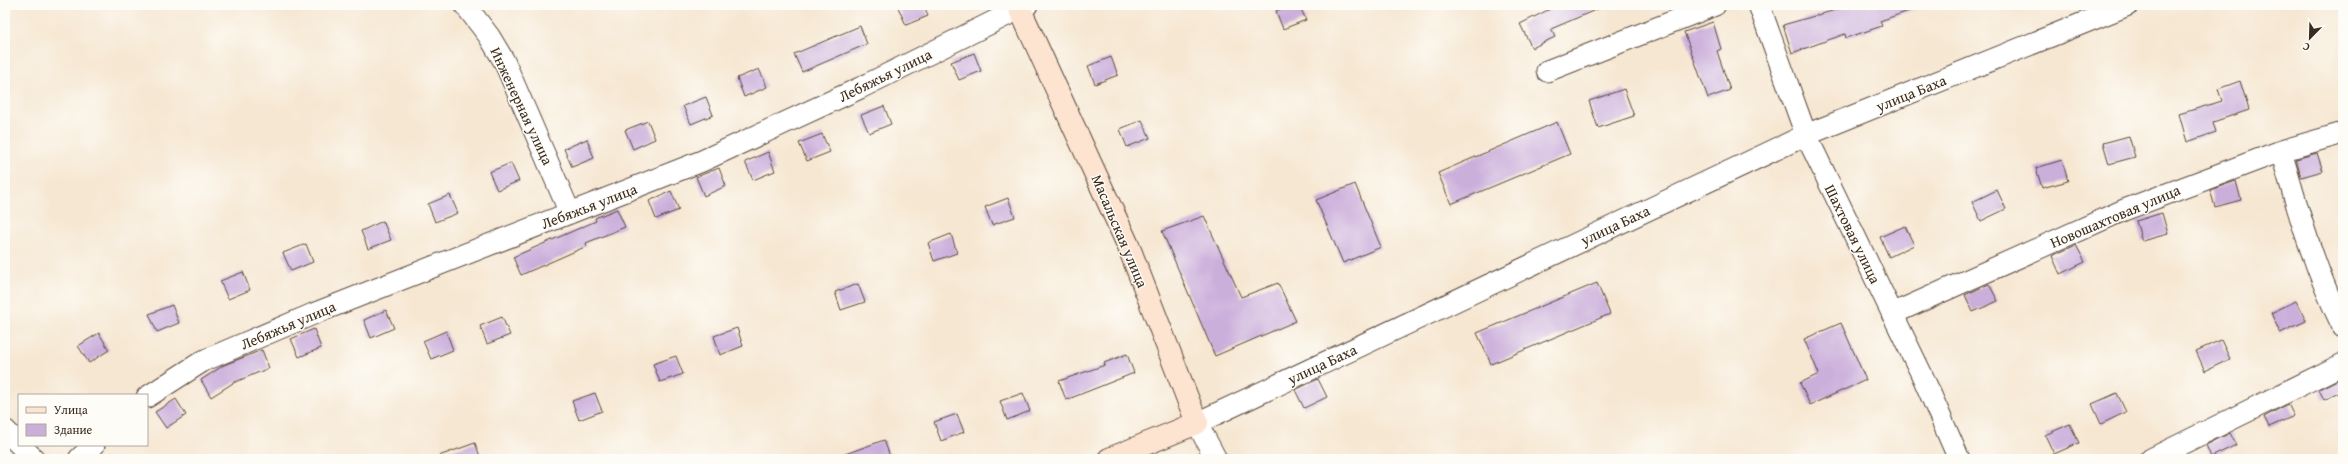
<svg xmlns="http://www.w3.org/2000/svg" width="2348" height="464" font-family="'Gentium Book Plus',serif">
	<rect width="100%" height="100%" fill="#fdfcf7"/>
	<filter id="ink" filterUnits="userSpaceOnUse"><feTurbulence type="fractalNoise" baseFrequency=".025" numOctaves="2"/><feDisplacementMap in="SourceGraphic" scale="8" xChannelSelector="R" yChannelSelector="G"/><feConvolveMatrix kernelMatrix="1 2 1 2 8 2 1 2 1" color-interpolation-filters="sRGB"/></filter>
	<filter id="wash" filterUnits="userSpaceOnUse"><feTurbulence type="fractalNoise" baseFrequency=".012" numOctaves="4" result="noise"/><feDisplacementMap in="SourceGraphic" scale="16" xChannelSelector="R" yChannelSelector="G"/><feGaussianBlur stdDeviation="0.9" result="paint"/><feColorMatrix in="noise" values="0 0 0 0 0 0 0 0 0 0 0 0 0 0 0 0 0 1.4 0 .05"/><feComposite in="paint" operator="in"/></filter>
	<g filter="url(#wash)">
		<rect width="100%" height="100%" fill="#f6e7d2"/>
		<g id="blocks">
			<path fill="#cbafdb" d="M897,5h27l4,11 -22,9z
				M1289,5h10l7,15 -23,9 -7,-18z
				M1558,5h49l-56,24 4,8 -23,11 -12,-24z
				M1853,5h67v2l-40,14 2,5 -36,12 -1,-4 -53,19 -9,-28z
				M1713,22l8,27 -4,2 13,39 -22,8 -24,-66z
				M860,26l7,18 -65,28 -8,-18z
				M974,53l7,18 -22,9 -8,-18z
				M1111,57l7,18 -23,9 -7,-18z
				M759,69l8,18 -23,10 -7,-19z
				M2240,81l9,29 -36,12 3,10 -29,10 -8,-28 43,-13 -4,-12z
				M1624,89l10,27 -36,12 -9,-27z
				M706,97l7,18 -22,9 -8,-18z
				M884,106l7,18 -22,9 -8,-18z
				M1142,120l8,18 -23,9 -7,-18z
				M648,121l7,18 -22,10 -8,-19z
				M1557,122l13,32 -119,50 -13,-31z
				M822,134l8,18 -23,9 -8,-18z
				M2129,136l6,21 -26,7 -6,-21z
				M587,139l7,19 -22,9 -8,-18z
				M768,152l7,19 -22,9 -8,-18z
				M2317,153l6,18 -22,6 -5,-18z
				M2062,160l6,21 -26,7 -6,-20z
				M511,163l8,18 -22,9 -8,-18z
				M719,168l7,18 -22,10 -8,-19z
				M2236,181l5,19 -26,7 -5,-17z
				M1355,184l26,63 -38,16 -27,-63z
				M1997,190l9,19 -25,12 -9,-19z
				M671,191l8,19 -23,9 -7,-18z
				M450,195l8,18 -23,9 -7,-18z
				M1008,198l7,19 -23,8 -7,-18z
				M617,209l8,18 -39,16 1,3 -66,29 -8,-18 83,-36 -1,-3z
				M2162,213l6,21 -26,7 -6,-20z
				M1204,216l37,81 37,-14 18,38 -81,35 -53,-125z
				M383,221l8,19 -23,9 -7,-18z
				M1905,226l9,19 -25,12 -9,-20z
				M951,234l6,19 -23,8 -6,-18z
				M306,244l7,18 -22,9 -8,-18z
				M2076,245l9,17 -25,12 -8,-18z
				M243,272l7,18 -22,9 -8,-18z
				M1597,283l13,31 -119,50 -14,-31z
				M858,284l7,18 -24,8 -6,-18z
				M1989,284l9,17 -25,11 -8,-17z
				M2296,301l10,20 -26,12 -9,-20z
				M172,305l7,18 -22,9 -8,-18z
				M386,310l8,18 -23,10 -7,-18z
				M502,317l8,18 -23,9 -7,-18z
				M1841,323l25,57 -56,25 -10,-22 19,-9 -15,-35z
				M737,328l6,18 -23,9 -6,-19z
				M314,329l7,19 -22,9 -8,-18z
				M446,331l7,19 -22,9 -8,-18z
				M99,333l10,17 -20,13 -11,-17z
				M2221,340l9,19 -25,12 -9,-20z
				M262,350l7,18 -36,15 -22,14 -10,-17 23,-15z
				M1127,354l7,19 -68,27 -7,-19 46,-16 -1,-2z
				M676,356l7,18 -23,8 -7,-18z
				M2343,377v14l-19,9 -5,-11z
				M1318,379l9,18 -23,11 -9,-18z
				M595,393l7,18 -23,9 -7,-19z
				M1023,393l7,18 -23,9 -7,-19z
				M2117,393l9,19 -25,12 -9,-20z
				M176,399l10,16 -20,13 -11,-16z
				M2288,404l6,12 -25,11 -5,-10z
				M957,414l7,18 -23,9 -7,-19z
				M2070,424l9,19 -25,11 -9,-19z
				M2230,433l6,12 -25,12 -5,-12z
				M884,440l7,19h-54v-2z
				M475,443l6,16h-45v-2z"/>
		</g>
	</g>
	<g filter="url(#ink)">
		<use href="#blocks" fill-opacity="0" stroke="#574639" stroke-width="1"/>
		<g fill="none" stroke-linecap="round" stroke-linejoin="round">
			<defs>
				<path id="street" d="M465,5l24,31 15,25 66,152
					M1759,5l47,130 116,240 37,84
					M1547,71l168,-66
					M2281,151c17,60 34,120 62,176
					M1892,314l232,-104 157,-59 62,-18
					M147,397l56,-36 110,-47 389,-153 158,-73 167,-83
					M5,430l14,14
					M20,445l14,14
					M79,459l15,-14
					M1216,459l-19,-36 609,-288 322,-130
					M2151,459l192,-95"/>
				<path id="secondary" d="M1018,5l110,240 69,178 -88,36"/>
			</defs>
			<use href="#street" stroke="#574639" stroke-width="23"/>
			<use href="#secondary" stroke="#574639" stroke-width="24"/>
			<use href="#street" stroke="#fff" stroke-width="21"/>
			<use href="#secondary" stroke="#fde4d1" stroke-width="22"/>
		</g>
	</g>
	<g text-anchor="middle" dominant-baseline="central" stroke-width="3" stroke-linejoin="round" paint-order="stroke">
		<g font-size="15" fill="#3b2a1e" stroke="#fdfcf7">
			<text transform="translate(885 75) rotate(-26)">Лебяжья улица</text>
			<text transform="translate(1911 93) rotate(-22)">улица Баха</text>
			<text transform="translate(522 106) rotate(65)">Инженерная улица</text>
			<text transform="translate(589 206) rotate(-21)">Лебяжья улица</text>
			<text transform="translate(2115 216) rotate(-23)">Новошахтовая улица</text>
			<text transform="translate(1615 225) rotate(-25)">улица Баха</text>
			<text transform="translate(1120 231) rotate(67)">Масальская улица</text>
			<text transform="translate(1853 234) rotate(64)">Шахтовая улица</text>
			<text transform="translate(288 325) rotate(-23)">Лебяжья улица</text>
			<text transform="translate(1322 364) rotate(-25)">улица Баха</text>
		</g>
	</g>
	<rect width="2348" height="464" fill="none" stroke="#fdfcf7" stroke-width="20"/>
	<rect x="18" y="394" width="130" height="52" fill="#fdfcf7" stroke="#afa8a0"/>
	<rect x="26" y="407" width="20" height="6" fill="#fde4d1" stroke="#afa8a0"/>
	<text x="54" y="414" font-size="12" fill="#3b2a1e">Улица</text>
	<rect x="26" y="424" width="20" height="12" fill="#cbafdb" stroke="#afa8a0"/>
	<text x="54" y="434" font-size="12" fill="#3b2a1e">Здание</text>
	<g transform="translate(2310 38) rotate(203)" stroke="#fdfcf7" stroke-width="3" paint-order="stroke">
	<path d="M0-3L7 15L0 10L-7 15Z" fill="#3b2a1e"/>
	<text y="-6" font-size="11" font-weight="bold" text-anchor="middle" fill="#3b2a1e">С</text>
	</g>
</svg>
